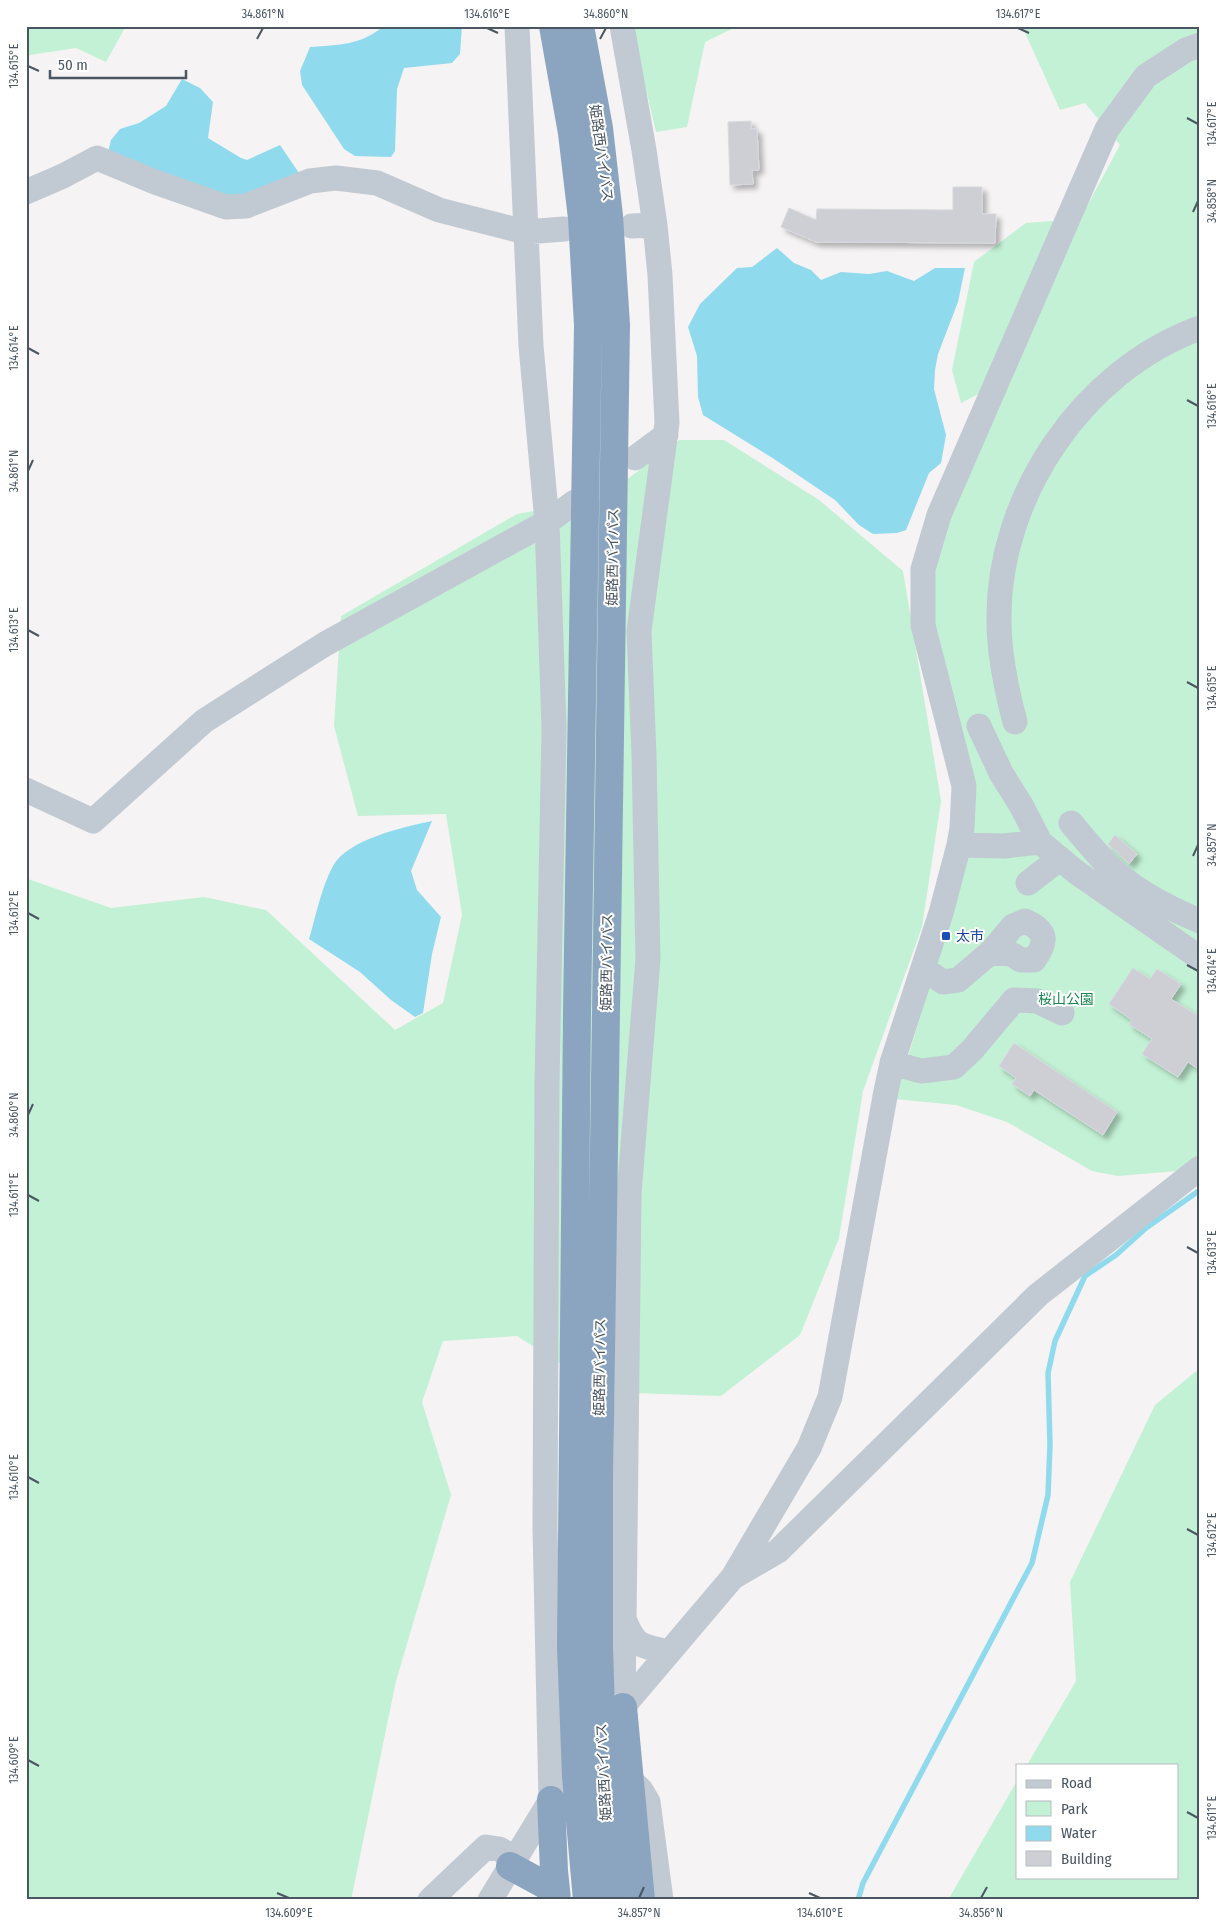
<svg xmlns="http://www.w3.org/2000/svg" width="1226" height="1926" font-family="'Fira Sans Condensed','Noto Sans JP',sans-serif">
	<defs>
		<filter id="shadow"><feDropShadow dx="4.5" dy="4.5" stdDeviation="2.5" flood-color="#0004"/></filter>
	</defs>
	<rect width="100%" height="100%" fill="#f5f3f3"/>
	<path fill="#c3f1d5" d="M26,26h100l-20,36 -30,-14 -46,7 -4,3z
		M631,26h107l-33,16 -18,85 -31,5z
		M1022,26h178v1135l-10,9 -72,6 -26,-5 -85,-49 -51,-17 -61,-6 58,-189 18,-72 -41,-216 7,-76 51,-120 25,-50 -52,27 -9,-33 22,-108 52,-39 54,-4 40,-74 -35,-42 -25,7z
		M679,440h45l95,60 84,71 38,230 -19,126 -59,164 -24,147 -39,97 -79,61 -117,-4 -87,-56 -74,5 -21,61 29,93 -55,186 -45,219h-325v-1019l2,-2 83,29 93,-11 62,13 129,120 48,-27 19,-88 -16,-101 -88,2 -24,-90 7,-110 176,-102 84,-15z
		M1200,1368v532h-252l69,-119v96h160v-112h-150l49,-84 -6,-99 85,-177z"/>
	<path fill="#90daee" d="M384,26h78l-2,28 -8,9 -48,5 -7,21 -2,62 -4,6 -36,-1 -11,-7 -42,-64 -2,-14 10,-24c29,-2 51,-2 74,-21z
		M182,79l18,9 13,14 -5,36 33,20 6,2 33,-15 19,28 -70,28 -121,-49 3,-12 9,-11 19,-6 27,-17z
		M777,248l17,15 17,7 10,10 20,-8 28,2 18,-3 27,10 21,-13h30l-7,34 -20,52 -3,16 -1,19 12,46 -5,28 -12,10 -23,57 -9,3 -24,1 -14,-9 -24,-25 -61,-41 -71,-44 -5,-18 -1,-41 -9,-29 12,-23 37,-36 15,-1z
		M432,821l-21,50 6,19 24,27 -9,37 -9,59 -8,4 -24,-17 -31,-28 -51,-33c7,-23 12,-51 24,-73 15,-27 71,-39 99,-45z"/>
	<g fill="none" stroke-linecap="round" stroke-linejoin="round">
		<path stroke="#90daee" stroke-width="5.5" d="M858,1900l5,-17 169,-320 16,-68 2,-50 -2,-72 7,-32 30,-65 31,-21 30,-27 54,-38"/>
	</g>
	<path fill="#cdcfd5" stroke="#d7d9de" filter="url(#shadow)" d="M751,121v8h6l2,41h-7l1,14 -23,1 -2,-63z
		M953,187h29v27h14l-1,29 -179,-1 -35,-15 8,-19 27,12 1,-11 136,1z
		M1115,835l22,19 -8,10 -21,-20z
		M1133,968l17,11 7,-10 24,15 -10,15 29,18v53l-12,-8 -10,15 -36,-23 10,-15 -23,-15 3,-4 -23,-16z
		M1014,1043l103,69 -14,23 -69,-45 -4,6 -18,-12 4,-6 -17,-12z"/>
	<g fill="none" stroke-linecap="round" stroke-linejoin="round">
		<path stroke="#c1cad2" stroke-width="25" d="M517,26l14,320 16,176 7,207 -7,354 -2,445 6,272
			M622,26l22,124 11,75 5,50 7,148 -28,208 5,124 4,204 -19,235 -6,513
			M26,192l37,-16 34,-18 58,24 71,25 20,-1 64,-25 26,-3 41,5 62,27 86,22 39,-3
			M632,226l23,-1
			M635,458l31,-23
			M1015,722c-9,-34 -16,-67 -16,-101 -2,-124 84,-251 201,-293
			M979,726l22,47 20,32 19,37 36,30 124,86
			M26,790l67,31 111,-100 121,-77 222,-122 28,-20
			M1071,823c12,14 24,29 36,41 25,25 61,44 93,57
			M959,845l45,1 36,-4
			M1028,883l31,-24
			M924,969l19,13 15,-2 33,-28 20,2 10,6h13c13,-18 14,-29 -9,-39l-12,5 -22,26
			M892,1063l29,8 33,-4 18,-17 42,-50 23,1 25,12
			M735,1576l43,-25 260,-256 162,-127
			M624,1619c12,29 16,26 45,33
			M610,1722l123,-145 76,-129 21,-51 56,-306 6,-28 49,-150 18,-68 3,-17 2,-42 -41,-161v-56l16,-54 168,-386 39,-53 40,-26 14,-5
			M623,1773l18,17 7,12 13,98
			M430,1900l56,-53 13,2 16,9
			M490,1900l61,-100 30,-44"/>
		<path stroke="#8ba5c1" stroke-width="28" d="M553,26l19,107 10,85 6,107 -11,687 -6,635 5,129 11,124
			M580,26l19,102 10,88 7,109 -17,1166v156l4,129 11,124
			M623,1707l18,193
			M551,1800l3,71 3,29
			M510,1866l37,20 8,14"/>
	</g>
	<path fill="none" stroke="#4a5661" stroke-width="2" d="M487,28l11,5M1018,28l11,5M257,39l6,-11M600,39l6,-11M28,66l11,5M1187,118l11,6M1193,212l5,-11M28,348l11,6M1187,400l11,6M28,471l5,-11M28,630l11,6M1187,682l11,6M1193,856l5,-11M28,913l11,6M1187,965l11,6M28,1115l5,-11M28,1195l11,6M1187,1247l11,6M28,1477l11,6M1187,1529l11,6M28,1760l11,6M1187,1812l11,6M277,1893l12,5M809,1893l11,5M639,1898l5,-11M981,1898l6,-11"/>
	<rect fill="#1a4fb4" stroke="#fff" stroke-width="2" x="941" y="931" width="10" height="10" rx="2.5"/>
	<g text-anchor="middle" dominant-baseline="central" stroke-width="4" stroke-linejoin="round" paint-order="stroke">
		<g font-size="14" fill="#4a5661" stroke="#fff">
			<text transform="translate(601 153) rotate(82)">姫路西バイパス</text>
			<text transform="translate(613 557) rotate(-89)">姫路西バイパス</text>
			<text transform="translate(607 962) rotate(-89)">姫路西バイパス</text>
			<text transform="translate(600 1367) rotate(-89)">姫路西バイパス</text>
			<text transform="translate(604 1772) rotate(-93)">姫路西バイパス</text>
		</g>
		<g font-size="14" fill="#164399" stroke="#fff" text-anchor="start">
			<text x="956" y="936">太市</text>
		</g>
		<g font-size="14" fill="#17864f" stroke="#fff">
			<text x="1066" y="999">桜山公園</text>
		</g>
	</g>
	<rect width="1226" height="1926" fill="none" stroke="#ffffff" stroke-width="55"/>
	<rect x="1016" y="1764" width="162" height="115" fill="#ffffff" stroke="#b7bbc0"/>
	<rect x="1026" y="1780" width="25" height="8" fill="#c1cad2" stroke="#b7bbc0"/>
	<text x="1061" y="1788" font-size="15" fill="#4a5661">Road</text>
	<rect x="1026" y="1801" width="25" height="15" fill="#c3f1d5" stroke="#b7bbc0"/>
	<text x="1061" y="1814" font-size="15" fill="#4a5661">Park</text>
	<rect x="1026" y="1826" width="25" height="15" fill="#90daee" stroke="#b7bbc0"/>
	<text x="1061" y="1838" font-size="15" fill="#4a5661">Water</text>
	<rect x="1026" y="1851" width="25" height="15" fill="#cdcfd5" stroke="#b7bbc0"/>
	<text x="1061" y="1864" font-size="15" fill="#4a5661">Building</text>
	<path d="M50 70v8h136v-8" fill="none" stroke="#4a5661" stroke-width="2.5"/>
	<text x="58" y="70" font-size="15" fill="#4a5661" stroke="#ffffff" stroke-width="4" paint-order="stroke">50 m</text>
	<rect x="28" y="28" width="1170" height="1870" fill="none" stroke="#4a5661" stroke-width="2"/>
	<g font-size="12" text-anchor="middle" fill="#4a5661">
		<text x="263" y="18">34.861°N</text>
		<text x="487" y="18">134.616°E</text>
		<text x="606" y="18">34.860°N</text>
		<text x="1018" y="18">134.617°E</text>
		<text transform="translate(14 66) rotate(-90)" y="4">134.615°E</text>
		<text transform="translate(1212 124) rotate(-90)" y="4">134.617°E</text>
		<text transform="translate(1212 201) rotate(-90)" y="4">34.858°N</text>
		<text transform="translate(14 348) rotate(-90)" y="4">134.614°E</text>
		<text transform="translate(1212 406) rotate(-90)" y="4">134.616°E</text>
		<text transform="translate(14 471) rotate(-90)" y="4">34.861°N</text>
		<text transform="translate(14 630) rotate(-90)" y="4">134.613°E</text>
		<text transform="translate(1212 688) rotate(-90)" y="4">134.615°E</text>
		<text transform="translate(1212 845) rotate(-90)" y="4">34.857°N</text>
		<text transform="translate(14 913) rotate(-90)" y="4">134.612°E</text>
		<text transform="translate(1212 971) rotate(-90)" y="4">134.614°E</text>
		<text transform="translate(14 1115) rotate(-90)" y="4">34.860°N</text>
		<text transform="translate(14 1195) rotate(-90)" y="4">134.611°E</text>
		<text transform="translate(1212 1253) rotate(-90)" y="4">134.613°E</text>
		<text transform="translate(14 1477) rotate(-90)" y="4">134.610°E</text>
		<text transform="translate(1212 1535) rotate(-90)" y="4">134.612°E</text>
		<text transform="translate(14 1760) rotate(-90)" y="4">134.609°E</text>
		<text transform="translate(1212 1818) rotate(-90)" y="4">134.611°E</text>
		<text x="289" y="1917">134.609°E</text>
		<text x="639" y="1917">34.857°N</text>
		<text x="820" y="1917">134.610°E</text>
		<text x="981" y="1917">34.856°N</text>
	</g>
</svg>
